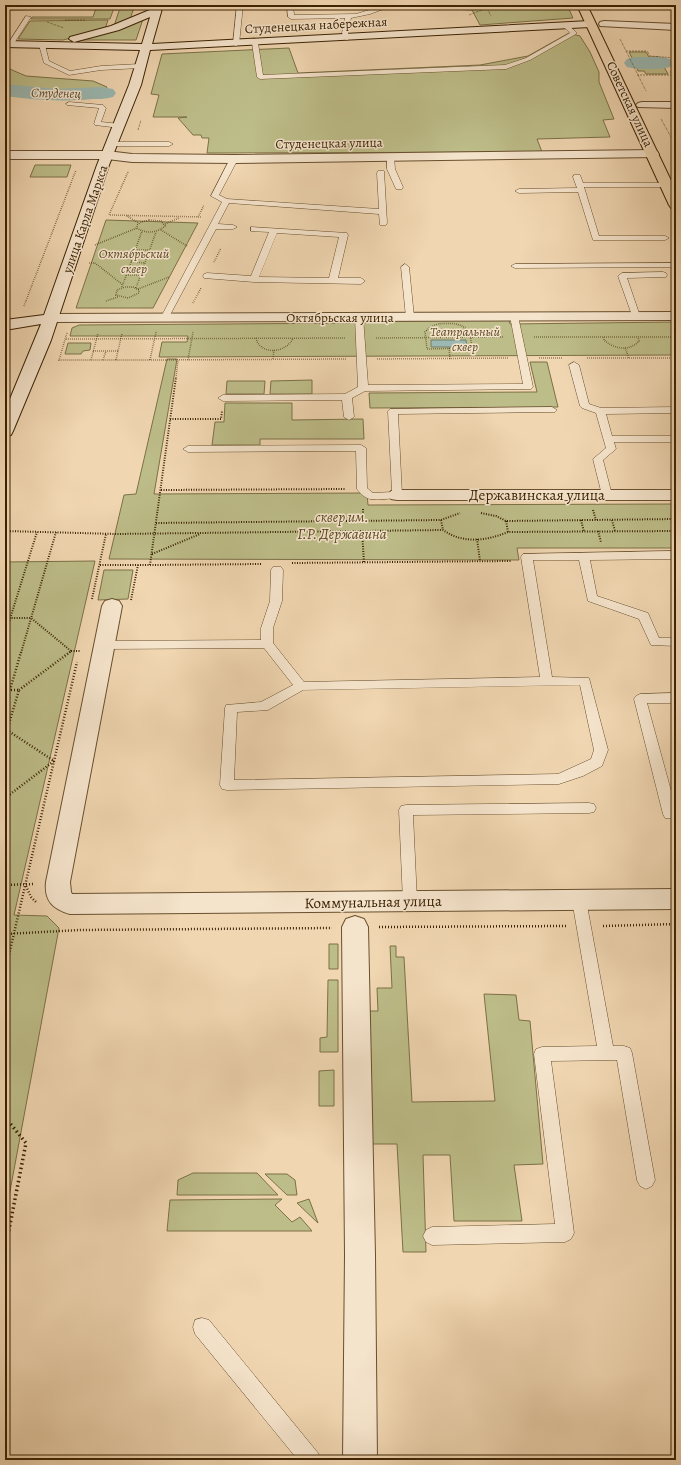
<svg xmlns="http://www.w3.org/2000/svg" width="681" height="1465" font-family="Alegreya,serif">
	<rect width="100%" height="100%" fill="#f0d6b1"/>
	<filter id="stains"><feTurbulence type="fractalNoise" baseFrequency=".005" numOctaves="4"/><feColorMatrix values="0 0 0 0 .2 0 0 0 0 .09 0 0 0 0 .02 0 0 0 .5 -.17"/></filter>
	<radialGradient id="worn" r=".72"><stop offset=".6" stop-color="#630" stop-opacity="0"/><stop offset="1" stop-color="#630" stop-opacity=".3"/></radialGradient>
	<path fill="#bdbd89" stroke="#7c7046" d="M97,5h18l-5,14h-79l1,-2h61z
		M121,5h14l-5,14 -16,7z
		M450,5h117l6,13 -93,7 -8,-15 -21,-1z
		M143,19l-7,21h-59z
		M108,20l-3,9 -42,11 -45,-1 12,-18z
		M569,33l11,3 10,16 9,20v10l15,37 -11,1 7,17 -73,2 5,13 -335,1 2,-15h-7l-1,-3h-8l-15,-17 9,-1h-34l6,-22 -8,-1 11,-40 127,-6 9,25 182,-8 48,-9z
		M629,52h17l3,5h10l2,3 -8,2h-19z
		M635,63h19l9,2 5,9h-22l-2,-3h-6z
		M5,67l21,9 67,5 14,6 -5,11h-34l-63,-4z
		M35,165h36l-4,12h-37z
		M106,220l92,3 -45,85h-77z
		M509,320l1,4 166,-2v33l-517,2 3,-15h25l1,-6h-118l2,-8 7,-3 287,-2v-2z
		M68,343h23l-1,7 -7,1 -2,3h-16z
		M167,359h10l-23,135 213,-1 1,12 308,-1v44h-159l2,12 -410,-1 15,-64 12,-1z
		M530,362h17l11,45 -188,1 -1,-15 168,-1z
		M312,380v14h-42l1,-13z
		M227,381h38l-1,13h-38z
		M225,403h67v17l71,-1 1,20h-104v6h-48l3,-23h9z
		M95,561l-81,354 33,1 12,12 -54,290v-504l5,-17 -5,-1v-134z
		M104,570h29l-5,29 -30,1z
		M329,944h9v25h-9z
		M390,946h6v11h8l8,145 83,-1 -11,-107 32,1 3,25 11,1 13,143 -29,1 8,56h-68l-4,-66h-27l3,97h-23l-6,-108h-32l-4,-133h17l-1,-23h15z
		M328,980h10v72h-18v-14l7,-1z
		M334,1070v36h-15v-35z
		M193,1173h64l21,22h-101l1,-15z
		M265,1174h22l8,6 2,15h-10z
		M282,1199l-7,6 17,17 8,-5 12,14h-145l3,-31z
		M309,1199l9,24 -21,-20z"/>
	<path fill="#9bb8b2" stroke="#747c6c" d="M431,340h35l1,7h-36z"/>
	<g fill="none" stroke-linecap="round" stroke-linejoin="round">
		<path fill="#9bb8b2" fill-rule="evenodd" d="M634,57h29l7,2 3,4 -3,4c-13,3 -30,3 -43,0l-3,-4 3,-4z
			M5,84l52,5 45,-2 11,2 3,4 -3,4c-7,2 -14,2 -21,2 -30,3 -58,1 -87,-3z"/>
		<defs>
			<path id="lane" d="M60,5h6l-2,4 -59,1v-4h55z
				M237,5h6l-4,39 -3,2 -3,-2z
				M287,5h6l1,10 62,-1 30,-9 6,1 -22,8 -19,4 -3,15 2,5 -3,2 -2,-1 -3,-6 3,-15 -54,1 -3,-2z
				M655,5h6l1,2 -5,1z
				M26,16l5,1 -18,28h-4l-1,-1z
				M563,24h4l9,8v2l-46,26 -24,9 -246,10 -3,-2 -5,-34 3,-2 3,2 5,32 242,-10 21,-7 44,-25 -7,-7z
				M42,43l3,2 4,16 21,10 31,-5 39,-2 3,2 -3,2 -39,2 -32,5 -25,-12 -5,-18z
				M69,102l34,3 3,3 -5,14 19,2 3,2 -3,2 -25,-3 -1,-1 5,-16 -32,-3 -1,-1z
				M109,142h60l4,2 -4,2h-57l-4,-2z
				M387,155h3l4,2 1,12 8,18 -1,2h-6l-9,-20z
				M231,157h6l1,2 -19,36 8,4 152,10 -2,-36 1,-2h6l3,52 -1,2h-6l-1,-11 -150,-11 -11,21 15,1 4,2 -4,2h-17l-47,88 -4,3 -3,-1 -1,-2 61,-115 -11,-6z
				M574,175h6l3,8h87v4h-86l15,49h66l4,2 -4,2h-72l-15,-48 -59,1 -4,-2 4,-2 58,-1 -4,-11z
				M251,227l96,6 1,2 -10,43h23l4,3 -4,3 -107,-2 -50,-4 -1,-2 1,-2 3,-1 44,3 18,-44 -18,-1zM277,233l62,4 -10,41 -70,-1z
				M676,263v4l-161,1 -4,-2 4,-2z
				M405,264l4,3 5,50 -4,3 -4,-3 -5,-50z
				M663,272l3,1 1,2 -1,2 -39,1 13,38 -1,2h-6l-15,-42 4,-3z
				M514,313l4,3 15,71 -2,2 -166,2 -13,7 2,19 -5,3 -5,-3 -2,-17 -119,1 -5,-3 5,-3 122,-1 13,-7 -3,-70 4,-3 4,3 5,68 155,-1 -13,-68z
				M574,362l5,3 10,39 12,4 75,-1v6l-70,1 6,22h64v6h-62l2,7 -13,11 9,35 -1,2 -4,1 -5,-3 -9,-36 13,-11 -10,-35 -14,-5 -2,-2 -11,-41z
				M552,407l5,3 -2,2 -157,2 4,81c-4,4 -30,6 -35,3 -4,-2 -8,-6 -10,-9l-1,-38 -168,1 -5,-3 5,-3 173,-1 5,3 1,40 6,5 19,-1 -4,-81 2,-2z
				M676,551v8l-86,1 7,36 51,17 11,25h17v8l-25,-1 -12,-26 -51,-18 -9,-41h-46l19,117 37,1 19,72 -6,16 -19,10 -24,8 -332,6 -5,-1 -2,-4 5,-77 1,-3 35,-3 32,-17 -29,-37 -159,1 -4,-1 -2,-3 2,-3 4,-1 156,-1v-12l9,-27 1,-31 2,-3h8l2,3 -1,31 -9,27v15l31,39 236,-5 -19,-120 2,-3zM580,685l14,65 -3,9 -33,15 -324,6 3,-68 31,-2 35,-20z
				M676,693v10h-29l29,106v10l-11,-1 -2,-4 -29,-115 2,-3 4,-2z
				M589,803l5,1 2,4 -2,4 -5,1 -176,2 4,86 -2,4 -5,2 -5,-2 -2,-4 -4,-91 2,-4 5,-1z
				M579,894l5,2 2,4 27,146h11l6,2 2,5 23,127 -3,6 -6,3 -6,-3 -3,-6 -20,-120 -66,1 23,172 -3,6 -6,3 -133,3 -6,-3 -3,-6 3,-6 6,-3 123,-3 -21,-170 2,-5 6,-2 55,-1 -25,-146 2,-4z
				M202,1318l7,2 109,133 3,7h-23l-103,-126 -2,-7 2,-7z"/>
			<path id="street" d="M604,21l72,3v6l-76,-4 -1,-2 1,-2z
				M642,102h34v6l-38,-1 -2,-2 2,-2z
				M653,150l4,1 2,3 -2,3 -423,6 -102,-1 -25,-3h-102v-8h102l25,3 102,1z
				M676,312v8l-625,2 -5,-1 -2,-3 2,-3 5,-1z
				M397,490h279v10h-279l-6,-1 -3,-4 3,-4z
				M112,599l7,2 3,5 -52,276 1,10 1,2 604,-5v20l-606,5c-17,-5 -26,-13 -24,-32l56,-276 3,-5z
				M355,916l9,3 4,8 7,328 2,205h-34l2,-205 -3,-328 4,-8z"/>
			<path id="secondary" d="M153,5h10l-11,39 438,-23 5,3 -5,3 -440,23 -9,35 -32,80 -58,175 -38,91 -2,4 -6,1v-25l36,-87 -36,6v-10l39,-5 53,-150 32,-80 11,-35 -135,-3v-6l137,3 8,-27 -31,13 -45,12 -5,-3 1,-2 41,-11 41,-17z"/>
			<path id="primary" d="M577,5h10l89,186v18l-5,-1 -2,-3z"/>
		</defs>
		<use href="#lane" stroke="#684f2e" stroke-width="1"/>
		<use href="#street" stroke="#684f2e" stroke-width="2"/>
		<use href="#secondary" stroke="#3a2203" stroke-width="2"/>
		<use href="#primary" stroke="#3a2203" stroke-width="2"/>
		<path stroke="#3a2203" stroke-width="1" stroke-dasharray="0.5 1" stroke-linecap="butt" d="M485,5l2,3 31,-1 7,-2
			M116,11l2,-6
			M469,15l18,-7 4,8
			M65,20h21
			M47,22l17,6
			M620,39l26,52
			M626,51h21l3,5 26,2
			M676,72h-6l6,1
			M637,75h39
			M661,119l15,27
			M138,130l3,-10"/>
		<path stroke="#3a2203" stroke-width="1.5" stroke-dasharray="0.5 1.5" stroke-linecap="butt" d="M128,172l-19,43 93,2
			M127,216l12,7
			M198,217l6,-12
			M149,220l12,1 4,5c-8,7 -19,8 -28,2v-3l4,-3z
			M165,224l14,-6
			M161,230l26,16
			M95,245l42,-17
			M135,250h14
			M131,262l14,1
			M214,262l7,-14
			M89,263h6l28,22
			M126,275h15
			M122,287l20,-56
			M125,287h8l6,3v3l-11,5 -12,-3 1,-5z
			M136,288l20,-56
			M138,289l31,-12
			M106,301l12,-4
			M193,303l8,-15
			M24,306l52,-136
			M438,324c9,-1 25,-2 31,8 2,4 2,11 3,16l-45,1 -2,-17 5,-5z
			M156,332l-6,28 196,-1
			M67,333l-8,27h91
			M534,337h142
			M604,337v3c10,9 25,12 35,1l-1,-4
			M256,338c4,18 31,15 37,0
			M376,338l127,-1
			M66,339l279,-1
			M449,348l1,11
			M625,348l4,10
			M93,351h25
			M5,353l4,-13
			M539,358h23
			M587,358h89
			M273,359l1,-9
			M377,359l131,-1
			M91,360l7,-27
			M103,360l3,-9
			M116,360l6,-27
			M188,360l5,-28
			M176,378l2,-18"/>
		<path stroke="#3a2203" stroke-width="2" stroke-dasharray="1 1.5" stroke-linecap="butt" d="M170,419h51l1,-8
			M161,490l185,-1
			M363,509v11
			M593,510l3,10
			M481,513l15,3 10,5 170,-2
			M441,520l2,10
			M581,520l3,12
			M612,520l3,11
			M506,521l2,11
			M156,523l285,-3 19,-7
			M5,531l111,3 327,-4c20,14 43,11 65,2l168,-1
			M362,531l2,32
			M598,531l3,11
			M477,539l3,22
			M152,554l48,-20
			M292,563l219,-2
			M100,565h50l26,-188
			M150,565l111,-1
			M92,599l14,-65
			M131,600l7,-35
			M5,621l5,-3h21l40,33 -2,2
			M5,635l32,-103
			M71,651h9
			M21,653l35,-121"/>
		<path stroke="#3a2203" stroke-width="2.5" stroke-dasharray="1 2" stroke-linecap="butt" d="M5,690h14l-12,40h-2
			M10,690l11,-38
			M19,690l51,-38
			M5,798l49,-37 -47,-31
			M5,885l29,-1
			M26,886l5,11 6,6
			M603,926l73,-2
			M379,927l187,-1
			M5,934l75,-4 252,-2
			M5,972l72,-310"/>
		<path stroke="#3a2203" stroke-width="3.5" stroke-dasharray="1.5 3" stroke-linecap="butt" d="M5,1117l21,26 -21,107"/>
		<use href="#lane" fill="#f5e4cc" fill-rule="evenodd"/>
		<use href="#street" fill="#f5e4cc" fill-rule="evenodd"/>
		<use href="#secondary" fill="#f5e4cc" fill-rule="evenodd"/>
		<use href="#primary" fill="#f0d6b1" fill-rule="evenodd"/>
	</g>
	<g text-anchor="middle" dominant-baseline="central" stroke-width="3" stroke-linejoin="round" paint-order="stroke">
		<g font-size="13" fill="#3a2203" stroke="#f5e4cc">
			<text transform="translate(316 25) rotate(-3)">Студенецкая набережная</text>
			<text transform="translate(630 104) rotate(65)">Советская улица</text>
			<text transform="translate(329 143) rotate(-1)">Студенецкая улица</text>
			<text transform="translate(85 219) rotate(-71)">улица Карла Маркса</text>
			<text x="340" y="317">Октябрьская улица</text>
		</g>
		<g font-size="13" font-style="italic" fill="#574f38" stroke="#f5e4cc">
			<text transform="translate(56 93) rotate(1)">Студенец</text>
		</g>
		<g font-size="13" font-style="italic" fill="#5b4924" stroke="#f5e4cc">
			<text x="134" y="253">Октябрьский<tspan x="134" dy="15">сквер</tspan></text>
			<text x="465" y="331">Театральный<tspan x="465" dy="15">сквер</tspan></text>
		</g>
		<g font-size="15" fill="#3a2203" stroke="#f5e4cc">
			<text x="537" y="495">Державинская улица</text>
			<text transform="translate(373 902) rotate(-1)">Коммунальная улица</text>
		</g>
		<g font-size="15" font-style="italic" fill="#5b4924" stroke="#f5e4cc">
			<text x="342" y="517">сквер им.<tspan x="342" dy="17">Г.Р. Державина</tspan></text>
		</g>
	</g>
	<rect width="681" height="1465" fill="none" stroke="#f0d6b1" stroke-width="20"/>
	<rect x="6" y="6" width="669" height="1453" fill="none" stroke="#3a2203" stroke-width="2"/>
	<rect x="10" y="10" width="661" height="1445" fill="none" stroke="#3a2203"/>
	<rect width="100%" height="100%" filter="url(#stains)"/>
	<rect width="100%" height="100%" fill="url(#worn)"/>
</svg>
